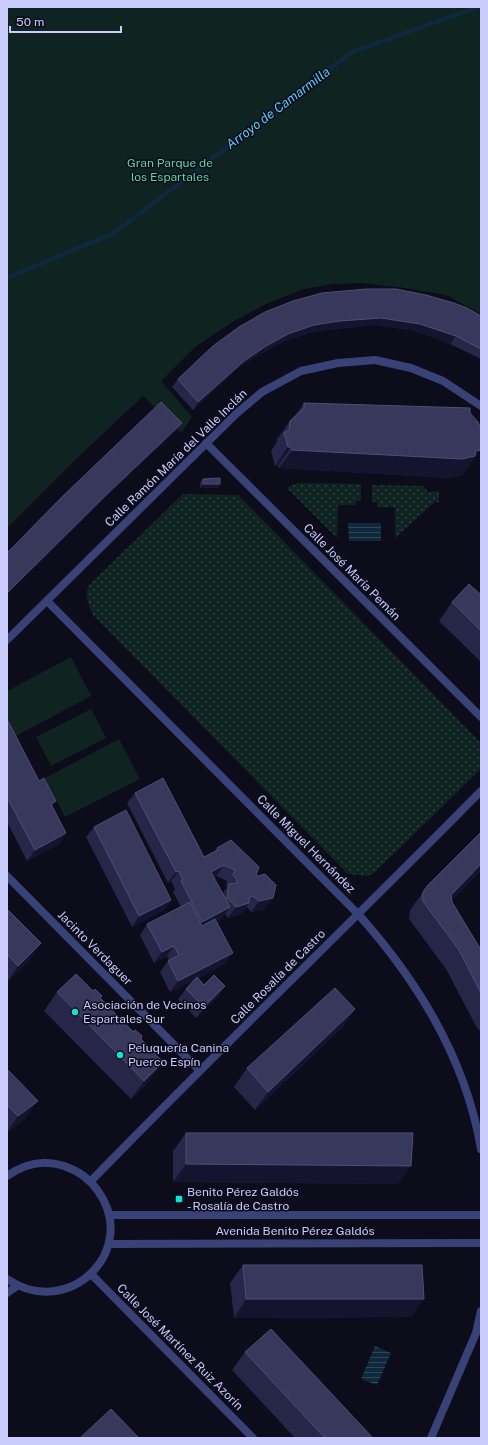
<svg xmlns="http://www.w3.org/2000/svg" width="488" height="1445" font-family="'Public Sans',sans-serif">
	<defs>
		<pattern id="grass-dots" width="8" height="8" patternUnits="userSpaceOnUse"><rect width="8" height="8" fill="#0f2420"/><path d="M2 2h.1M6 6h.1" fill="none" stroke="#314341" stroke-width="1.8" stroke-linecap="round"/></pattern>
		<pattern id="water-rules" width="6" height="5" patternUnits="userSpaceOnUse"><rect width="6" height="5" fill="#0e293d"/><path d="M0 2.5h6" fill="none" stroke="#30475a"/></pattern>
	</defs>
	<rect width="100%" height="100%" fill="#0c0c1b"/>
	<path fill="url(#grass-dots)" d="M297,483l64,1v17h-5v4h-18l-1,33 -50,-50z
		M372,485l51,1 5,6 11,-1v11h-4l-40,36v-31h-17l-1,-5h-5z
		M183,494l55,1 243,248v24l-2,4 -105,102 -7,3 -19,-2 -255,-259c-5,-11 -9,-19 -4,-30z"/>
	<path fill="#0f2420" d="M7,7h474v307l-35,-19 -41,-7 -43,-5 -29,1 -29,5 -36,14 -34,18 -39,26 -34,34 31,36 -11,16 -38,-37 -71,67 -65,65z
		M71,657l20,39 -81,43 -3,-5v-43z
		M91,709l15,29 -55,28 -15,-29z
		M119,739l21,40 -75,38 -20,-39z"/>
	<path fill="url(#water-rules)" d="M348,523h33v18h-32z
		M375,1346l16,7 -14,32 -16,-6z"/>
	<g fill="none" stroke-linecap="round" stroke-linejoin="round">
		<path stroke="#0e293d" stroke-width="4.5" d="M7,278l107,-45 238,-181 126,-45"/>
		<path stroke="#394277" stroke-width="8" d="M206,443l275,274
			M47,601l311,313c60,67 108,146 123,235
			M7,640l229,-226 26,-22 39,-21 37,-8 37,-3 36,8 32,13 38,25
			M7,876l192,194
			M7,1176c17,-12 37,-17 57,-10 15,5 25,12 34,25 42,59 -29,130 -91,88
			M91,1181c128,-132 261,-259 390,-390
			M109,1215h372
			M109,1244l372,-1
			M91,1274l162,164
			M7,1293l10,-7
			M431,1438l45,-105 5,-22"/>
	</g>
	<path fill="#262649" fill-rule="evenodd" d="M481,316v43l-31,-15 -35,-13 -39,-6 -41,4 -26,4 -26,9 -23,12 -22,14 -45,42 -21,-23 6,-8 61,-52z
		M304,403l166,10 9,38 -17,24 -13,3 -170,-10 -1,-2h-3l-4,-15 6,-9v-3l13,-18 4,-4z
		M203,479l17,5 -2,4h-18v-5z
		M481,595v67l-42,-41 13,-19z
		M7,722l59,111 -7,11 -32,17 -20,-39z
		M135,793l69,64 10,-5 3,-4 39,27 9,34 -14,3 -4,-5 -5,7 -14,4 -3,-4 -3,4 -6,3 9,43 -27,14 6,7 21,1 -7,11 -22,21 -18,-19 8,-10 10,-10 -26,13 -10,-20 8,-11h1l-2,-5 -13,7 -14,-28 7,-11 34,-17 -8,-15 2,-3 -4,-8 -3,2 -41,-80zM216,876l11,5 -1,5 1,1 -5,7 -8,-17z
		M94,827l77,73 -7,10 -32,17 -46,-90z
		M481,870l-29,30v2l29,48v82l-4,-4 -31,-59 -37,-50 1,-9 18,-25z
		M7,909l21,53 -21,20z
		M93,991l9,5 -1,2 40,41 9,41 -19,19 -87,-88 13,-19z
		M355,1009l-13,19 -87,82 -21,-23 13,-19z
		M7,1069l18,50 -18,14z
		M186,1133l212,51 -225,-2v-31z
		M243,1265l181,34 -13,18 -177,1 -4,-35z
		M245,1352l128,86h-78l-63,-68z"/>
	<path fill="#14142e" d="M381,318l39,6 36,12 -6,8 -35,-13 -39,-6 -41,4 -26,4 -26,9 -23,12 -22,14 -45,42 5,-8 46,-41 22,-15 22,-12 26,-9 26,-4z
		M182,423l-5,7 -74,70 -96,95v-2l101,-100z
		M288,447h3l-13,19h-3z
		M292,450h184l3,1 -17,24 -13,3 -170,-10z
		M203,484h17l-2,4h-18z
		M56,801l-7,11 2,-8z
		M66,833l-7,11 -32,17 8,-11z
		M481,864v6l-43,44 13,-19z
		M224,865l-8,11 -13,7 8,-11z
		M179,871l-8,10 -3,2 8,-11z
		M253,896l-5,8 1,-1 -7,11 -14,4 8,-11z
		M273,898l-8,11 -14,3 8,-11z
		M171,900l-7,10 -32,17 7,-11z
		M230,907l-8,11 -28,14 8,-10z
		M41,943l-13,19 -21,20 11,-16z
		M174,946l-7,10 -13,7 8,-11z
		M233,953l-8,11 -55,28 8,-11z
		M225,986l-7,11 -22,21 8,-11z
		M355,1009l-13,19 -87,82 13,-18z
		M163,1062l-13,18 -19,19 13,-18z
		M38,1101l-13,18 -18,14v-1l11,-16z
		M186,1164l225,2 -13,18 -225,-2z
		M246,1299h178l-13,18 -177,1z"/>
	<path fill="#38375c" stroke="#4e4f75" d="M366,289h30l30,6 28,8 13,5 14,8v33l-25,-13 -36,-12 -39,-6 -41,3 -26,4 -26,9 -22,12 -22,15 -46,41 -20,-23 35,-33 26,-19 26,-15 28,-11 29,-8z
		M161,402l21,21 -74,70 -101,100v-40l55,-56z
		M304,403l166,5v5l8,9 3,7v17l-2,5 -3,-1 -1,6 -13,3 -170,-9 -1,-3h-3l-4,-14 5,-3 1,-9 14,-13z
		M220,478v6h-17v-5z
		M469,584l12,11v36l-29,-29z
		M8,721l31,60 5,-3 12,23 -5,3 15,29 -31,17 -28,-53v-75z
		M163,778l41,79 14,-7 -1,-2 14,-8 28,27 -3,8 2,1 7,-2 11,11 -3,13 -14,3 -6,-5 -3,1 -1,6 -13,4 -9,-9 2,-14 8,-1v-3l-4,-5 2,-5 -11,-5 -13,7 19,35 -28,15 -21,-41 2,-1 -4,-9 -3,1 -41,-79z
		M126,810l45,90 -32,16 -45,-89z
		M481,832v32l-30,31 1,7 29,48v43l-22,-43 -37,-50 1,-8 5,-7z
		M190,902l12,24 13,-7 18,34 -55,28 -10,-20 11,-6 -5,-9 -12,6 -15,-28z
		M7,909l34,34 -23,23 -11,-12z
		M76,974l17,17 2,-2 7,7 -2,2 33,34 2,-2 7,6 -1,3 22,23 -19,19 -87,-89z
		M214,975l11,11 -21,21 -18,-18 11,-12 7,8z
		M335,988l20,21 -87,83 -21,-24z
		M7,1069l31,32 -20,15 -11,-11z
		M186,1133h227l-2,33 -225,-2z
		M243,1265h179l2,34h-178z
		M271,1329l102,109h-48l-80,-86z
		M111,1409l28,29h-59z"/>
	<g fill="#0de4d3" stroke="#0c0c1b" stroke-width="1.5">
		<circle cx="75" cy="1012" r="4"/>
		<circle cx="120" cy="1055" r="4"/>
		<rect x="175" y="1195" width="8" height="8" rx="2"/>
	</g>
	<g text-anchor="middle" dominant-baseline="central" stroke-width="3" stroke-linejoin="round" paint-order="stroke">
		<g font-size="12" fill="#5ad6a1" stroke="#0c0c1b">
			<text x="170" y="163">Gran Parque de<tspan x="170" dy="14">los Espartales</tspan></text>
		</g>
		<g font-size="12" fill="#c9ccfc" stroke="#0c0c1b">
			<text transform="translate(176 458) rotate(-44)">Calle Ramón María del Valle Inclán</text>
			<text transform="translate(352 572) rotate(45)">Calle José María Pemán</text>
			<text transform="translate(306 844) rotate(45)">Calle Miguel Hernández</text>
			<text transform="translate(95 948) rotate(45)">Jacinto Verdaguer</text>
			<text transform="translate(278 977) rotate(-45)">Calle Rosalía de Castro</text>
			<text x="295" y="1231">Avenida Benito Pérez Galdós</text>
			<text transform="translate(180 1347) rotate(45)">Calle José Martínez Ruiz Azorín</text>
		</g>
		<g font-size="12" fill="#c9ccfc" stroke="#0c0c1b" text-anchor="start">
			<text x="83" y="1005">Asociación de Vecinos<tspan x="83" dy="14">Espartales Sur</tspan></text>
			<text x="128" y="1048">Peluquería Canina<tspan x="128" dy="14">Puerco Espín</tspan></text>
			<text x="187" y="1192">Benito Pérez Galdós<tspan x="187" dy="14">- Rosalía de Castro</tspan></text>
		</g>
		<g font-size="13" font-style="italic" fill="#5dcaf6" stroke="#0c0c1b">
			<text transform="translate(278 108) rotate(-37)">Arroyo de Camarmilla</text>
		</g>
	</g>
	<rect width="488" height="1445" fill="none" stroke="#c9ccfc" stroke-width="16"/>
	<path d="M10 26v6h111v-6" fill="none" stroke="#c9ccfc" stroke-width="2"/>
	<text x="16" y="26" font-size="12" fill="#c9ccfc" stroke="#0c0c1b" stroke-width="3" paint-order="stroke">50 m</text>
</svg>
